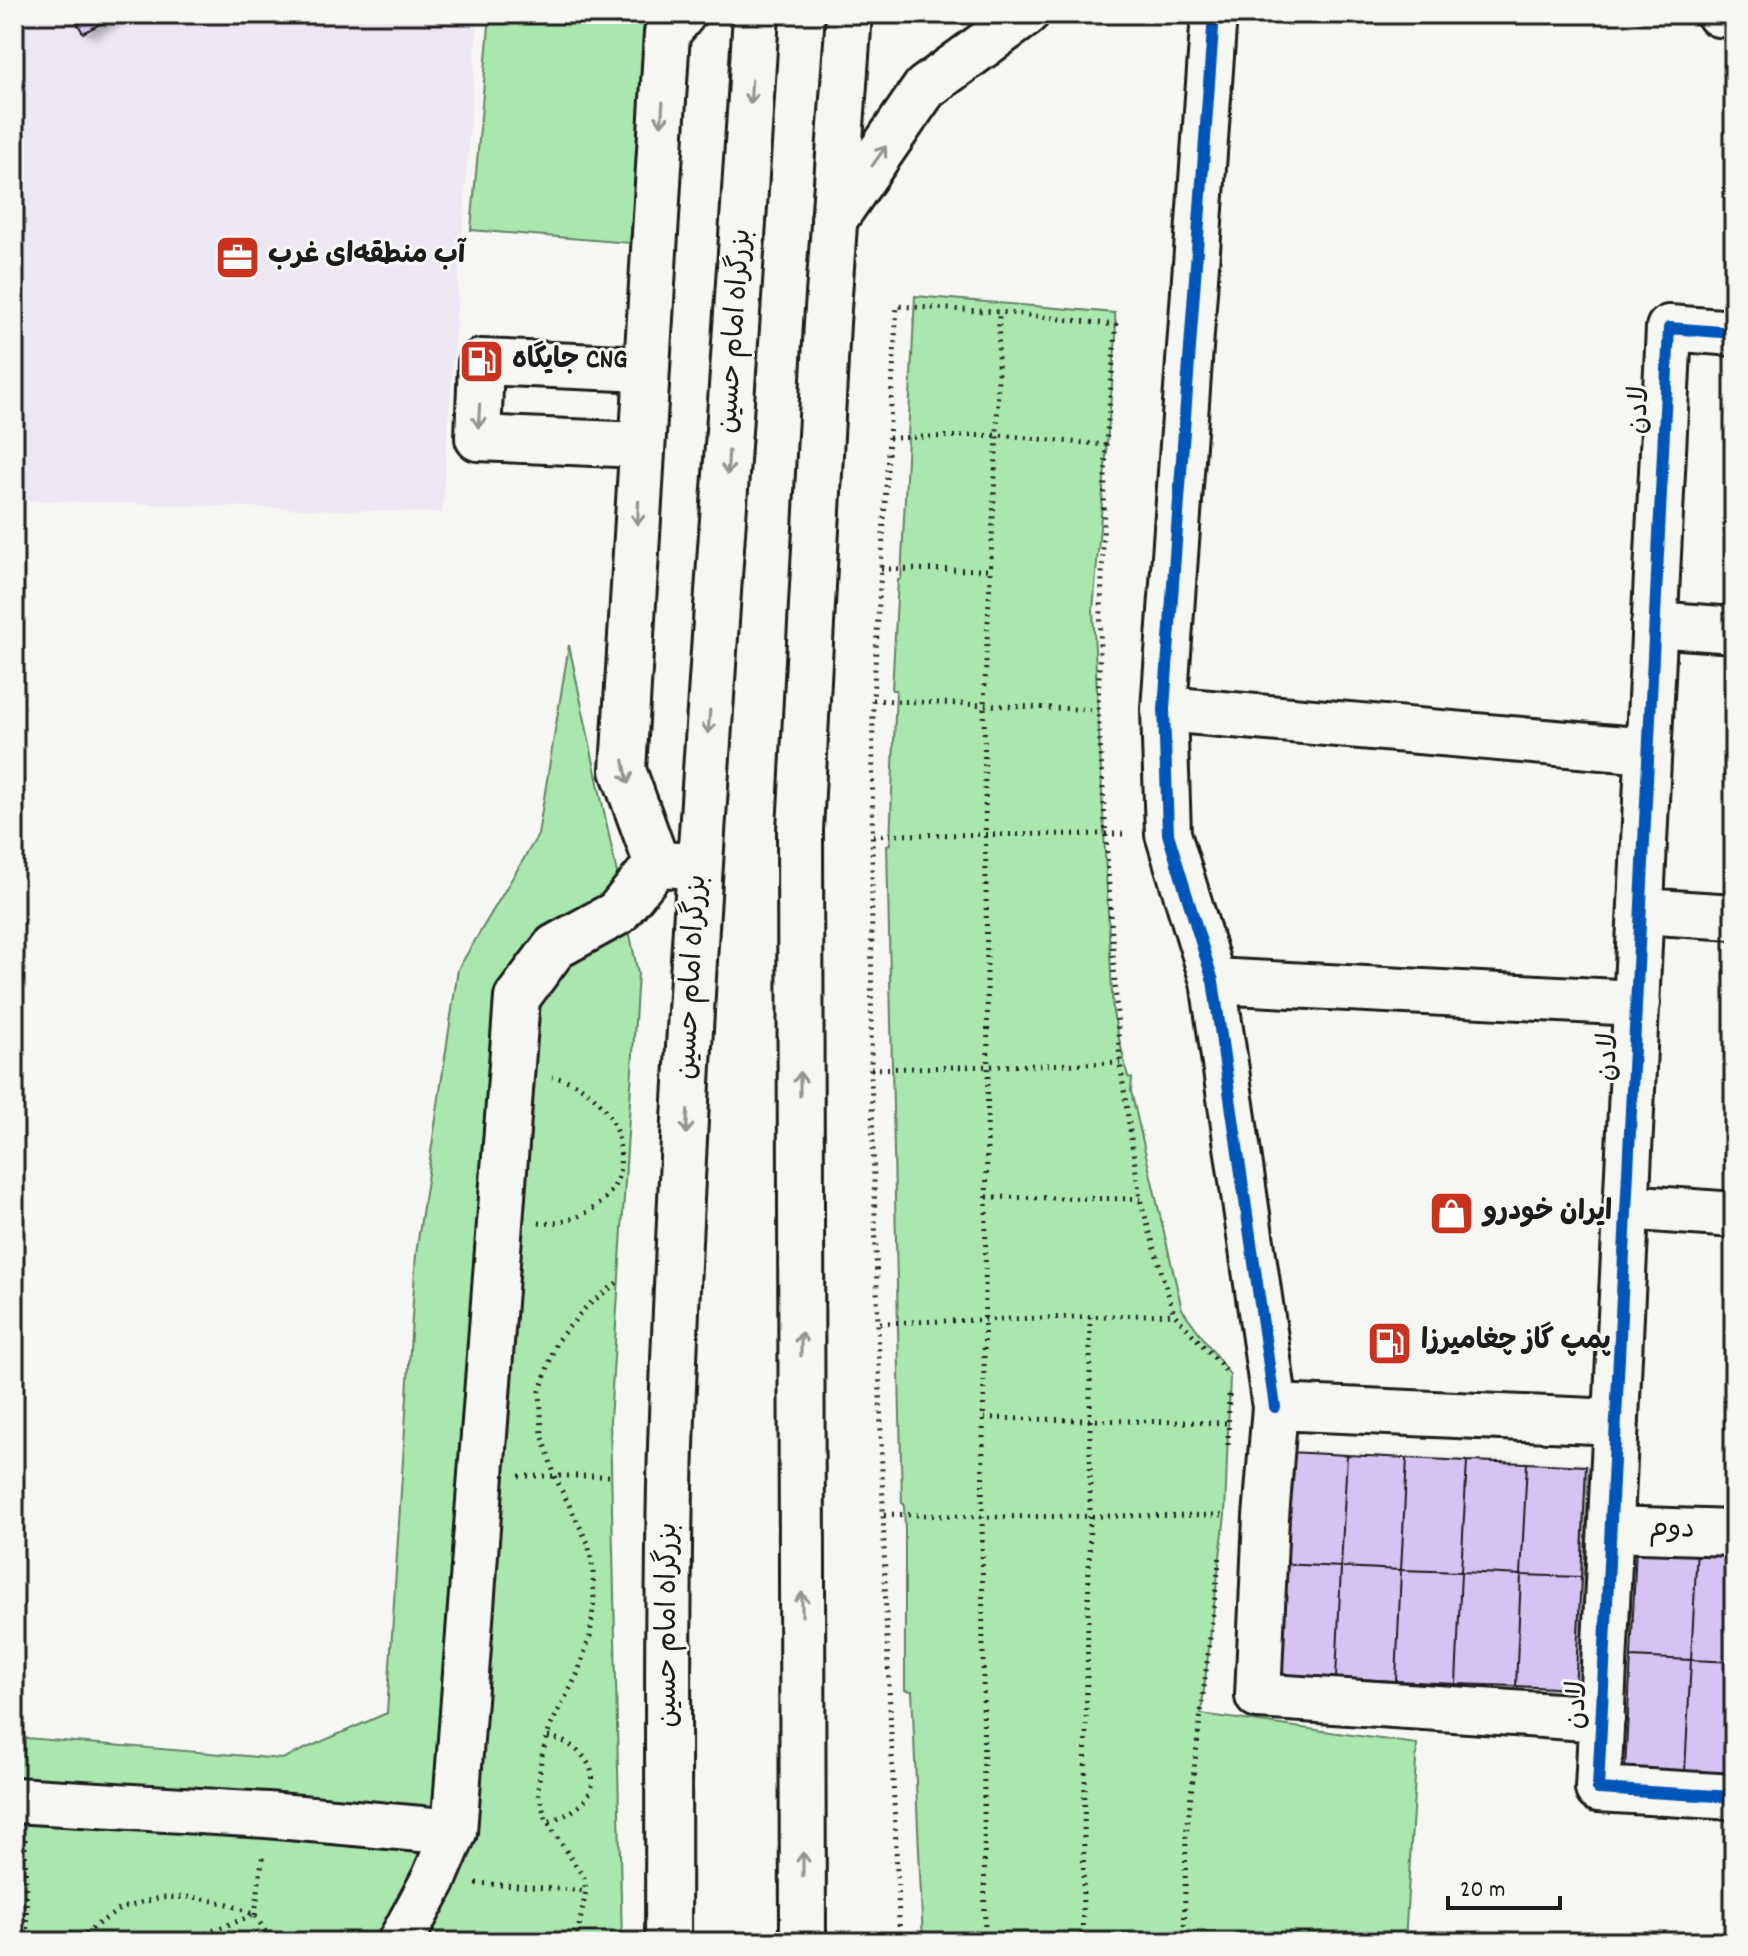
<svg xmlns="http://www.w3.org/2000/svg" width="1748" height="1956" font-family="Dekko,'Playpen Sans Arabic',sans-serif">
	<defs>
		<filter id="shadow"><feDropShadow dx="9" dy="5" stdDeviation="4" flood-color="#0004"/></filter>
	</defs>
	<rect width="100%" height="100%" fill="#f6f6f2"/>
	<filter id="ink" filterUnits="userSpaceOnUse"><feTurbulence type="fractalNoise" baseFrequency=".0125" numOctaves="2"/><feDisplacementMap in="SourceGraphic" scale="16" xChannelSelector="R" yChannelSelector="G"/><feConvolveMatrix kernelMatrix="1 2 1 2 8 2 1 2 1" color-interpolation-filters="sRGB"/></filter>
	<g filter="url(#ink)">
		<path fill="#ece7f3" d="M14,14h464l-36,499 -428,-13z"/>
		<path fill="#a9e7af" stroke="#628266" stroke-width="2" d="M490,14h160l-20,229 -159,-13z
			M915,296l200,17 1,24 -23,273 20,403 15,64 4,1 -1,13 51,218 48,66 -5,140 -24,199 216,30 -12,198h-482l-11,-251 -7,-1v-160l-1,-26 -2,-1 -15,-658 3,-1 6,-154h-4l6,-110 3,-1z
			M569,645l69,328 -28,448 12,521h-608v-205l268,22 105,-46 29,-459 42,-285 80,-134z"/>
		<path fill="#d5c3f4" stroke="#1c1c1c" stroke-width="2" filter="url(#shadow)" d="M72,14h47l-36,19z
			M1287,1452l60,3 -6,112 -59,-3z
			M1347,1455l60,3 -6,112 -60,-3z
			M1407,1458l60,3 -6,111 -60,-2z
			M1467,1461l60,2 -6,112 -60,-3z
			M1527,1463l59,3 -5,111 -60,-2z
			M1636,1546l61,2 -6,112 -60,-3z
			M1697,1548l37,2v112l-43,-2z
			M1282,1564l59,3 -5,111 -60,-2z
			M1341,1567l60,3 -5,111 -60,-3z
			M1401,1570l60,2 -5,112 -60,-3z
			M1461,1572l60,3 -5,111 -60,-2z
			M1521,1575l60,2 -6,112 -59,-3z
			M1631,1657l60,3 -6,111 -60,-2z
			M1691,1660l43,2v111l-49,-2z"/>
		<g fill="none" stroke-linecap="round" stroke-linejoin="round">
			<defs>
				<path id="minor" d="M1214,14l-50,695 4,125 45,147 62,426
					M1719,14l15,1
					M834,220l91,-132 101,-74
					M1734,333l-65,-5 -71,1461 136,8
					M641,445l-163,-7 3,-76 165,7
					M1654,624l80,6
					M1164,709l484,42
					M657,864l-34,-94 44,-737 16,-19
					M1641,911l93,6
					M1213,981l424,22
					M1626,1207l108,8
					M1611,1529l123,4
					M1602,1719l-344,-23 8,-179 9,-110 341,15
					M14,1800l253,15 187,17
					M400,1942l34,-63 20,-47 63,-834 38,-51 62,-34 40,-49 42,2"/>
				<path id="highway" d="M668,1942c1,-165 -2,-330 3,-495 15,-478 57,-955 85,-1433
					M803,1942l-3,-1112 27,-507 22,-309"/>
			</defs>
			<use href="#minor" stroke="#1c1c1c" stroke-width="50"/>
			<use href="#highway" stroke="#1c1c1c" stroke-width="50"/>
			<path stroke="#1c1c1c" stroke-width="5" stroke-dasharray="2 6" stroke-linecap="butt" d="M889,438l108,-3 109,10
				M881,569l108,1
				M873,700l225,10
				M873,835l254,-1
				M871,1069l249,-6
				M987,1197l153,2
				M539,1223c29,3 70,-15 79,-46 12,-46 -20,-94 -66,-100
				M880,1323l294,-9
				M984,1418l244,5
				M1228,1445l1,-50
				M519,1476h91
				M884,1514l98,3 243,-2
				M548,1737c31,4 62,39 33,67 -9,9 -22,14 -33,18
				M25,1839l2,103
				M476,1883l110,8
				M255,1915l8,-63
				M71,1942l51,-34 36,-10 35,-1 35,7 27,11 12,19 2,8
				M183,1942l71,-27
				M576,1942l10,-51 -2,-13 -38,-58 -8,-28 3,-33 9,-32 27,-52 13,-39 4,-35 -1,-32 -5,-26 -33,-66 -13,-43 -2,-43 16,-49 31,-36 31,-24
				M900,1942l-14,-326 -15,-547 2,-369 24,-394 102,6 117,13 -10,120 -8,265 22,353 20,136 34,115 55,60
				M985,1942l-3,-425 6,-449 -4,-364 13,-269 2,-123
				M1082,1942l8,-426v-199
				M1184,1942l2,-106 34,-281"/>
			<use href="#minor" stroke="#f6f6f2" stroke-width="44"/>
			<use href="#highway" stroke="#f6f6f2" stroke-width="44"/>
			<defs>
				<path id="cycleway" d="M1214,14l-50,695 4,125 45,147 62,426
					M1734,333l-65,-5 -71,1461 136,8"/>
			</defs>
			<use href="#cycleway" stroke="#f6f6f2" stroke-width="17"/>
			<use href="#cycleway" stroke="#0057b8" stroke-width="12"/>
		</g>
		<defs><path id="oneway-shaft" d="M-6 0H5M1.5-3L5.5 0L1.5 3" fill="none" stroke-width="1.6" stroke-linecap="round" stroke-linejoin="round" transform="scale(2)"/></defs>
		<g stroke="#949492">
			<use href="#oneway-shaft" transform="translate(751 92) rotate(93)"/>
			<use href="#oneway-shaft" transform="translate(662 114) rotate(94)"/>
			<use href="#oneway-shaft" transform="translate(879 156) rotate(-55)"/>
			<use href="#oneway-shaft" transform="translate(479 416) rotate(93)"/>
			<use href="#oneway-shaft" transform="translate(728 463) rotate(94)"/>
			<use href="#oneway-shaft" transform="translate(638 513) rotate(93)"/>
			<use href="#oneway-shaft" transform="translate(709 722) rotate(94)"/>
			<use href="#oneway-shaft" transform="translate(626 772) rotate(79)"/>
			<use href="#oneway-shaft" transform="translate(800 1084) rotate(-90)"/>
			<use href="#oneway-shaft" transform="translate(687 1122) rotate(93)"/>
			<use href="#oneway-shaft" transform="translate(801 1344) rotate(-90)"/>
			<use href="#oneway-shaft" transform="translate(802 1604) rotate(-90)"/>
			<use href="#oneway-shaft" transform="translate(803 1864) rotate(-90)"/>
		</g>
	</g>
	<defs>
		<symbol id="office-square" viewBox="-11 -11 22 22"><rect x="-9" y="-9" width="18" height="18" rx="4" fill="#c8321e" stroke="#f6f6f2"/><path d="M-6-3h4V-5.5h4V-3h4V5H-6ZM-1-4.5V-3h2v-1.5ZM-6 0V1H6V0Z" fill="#fff"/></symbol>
		<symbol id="fuel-square" viewBox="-11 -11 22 22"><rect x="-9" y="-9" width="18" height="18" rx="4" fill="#c8321e" stroke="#f6f6f2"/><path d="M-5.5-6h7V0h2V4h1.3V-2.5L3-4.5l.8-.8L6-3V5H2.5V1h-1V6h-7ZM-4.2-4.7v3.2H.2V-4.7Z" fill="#fff"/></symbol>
		<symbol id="shop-square" viewBox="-11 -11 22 22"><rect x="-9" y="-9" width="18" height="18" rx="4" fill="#c8321e" stroke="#f6f6f2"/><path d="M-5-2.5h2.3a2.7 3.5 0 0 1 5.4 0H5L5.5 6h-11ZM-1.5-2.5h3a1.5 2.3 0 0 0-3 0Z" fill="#fff"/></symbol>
	</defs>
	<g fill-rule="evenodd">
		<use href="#office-square" x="212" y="232" width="51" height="51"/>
		<use href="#fuel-square" x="456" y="336" width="51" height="51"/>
		<use href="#shop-square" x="1426" y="1188" width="51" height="51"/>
		<use href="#fuel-square" x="1364" y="1318" width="51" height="51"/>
	</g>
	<g text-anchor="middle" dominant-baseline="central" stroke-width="6" stroke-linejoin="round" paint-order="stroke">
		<g font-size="28" font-weight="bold" fill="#1c1c1c" stroke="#f6f6f2" text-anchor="start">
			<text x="268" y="257">آب منطقه‌ای غرب</text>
			<text x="512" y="362">جایگاه CNG</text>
			<text x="1483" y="1214">ایران خودرو</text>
			<text x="1421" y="1343">پمپ گاز چغامیرزا</text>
		</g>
		<g font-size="28" fill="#1c1c1c" stroke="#f6f6f2">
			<text transform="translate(737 331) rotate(-86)">بزرگراه امام حسین</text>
			<text transform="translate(1641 410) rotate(-87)">لادن</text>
			<text transform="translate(694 977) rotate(-87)">بزرگراه امام حسین</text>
			<text transform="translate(1610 1057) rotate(-87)">لادن</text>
			<text transform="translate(1672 1531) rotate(2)">دوم</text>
			<text transform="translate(670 1625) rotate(-90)">بزرگراه امام حسین</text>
			<text transform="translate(1579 1705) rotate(-87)">لادن</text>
		</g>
	</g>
	<rect width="1748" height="1956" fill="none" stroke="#f6f6f2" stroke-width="48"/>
	<rect x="24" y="24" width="1700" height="1908" fill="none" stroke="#1c1c1c" stroke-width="3" filter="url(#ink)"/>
	<path d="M1448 1896v12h112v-12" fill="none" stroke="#1c1c1c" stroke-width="4"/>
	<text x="1460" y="1896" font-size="24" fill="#1c1c1c" stroke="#f6f6f2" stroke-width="6" paint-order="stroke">20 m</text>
</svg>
